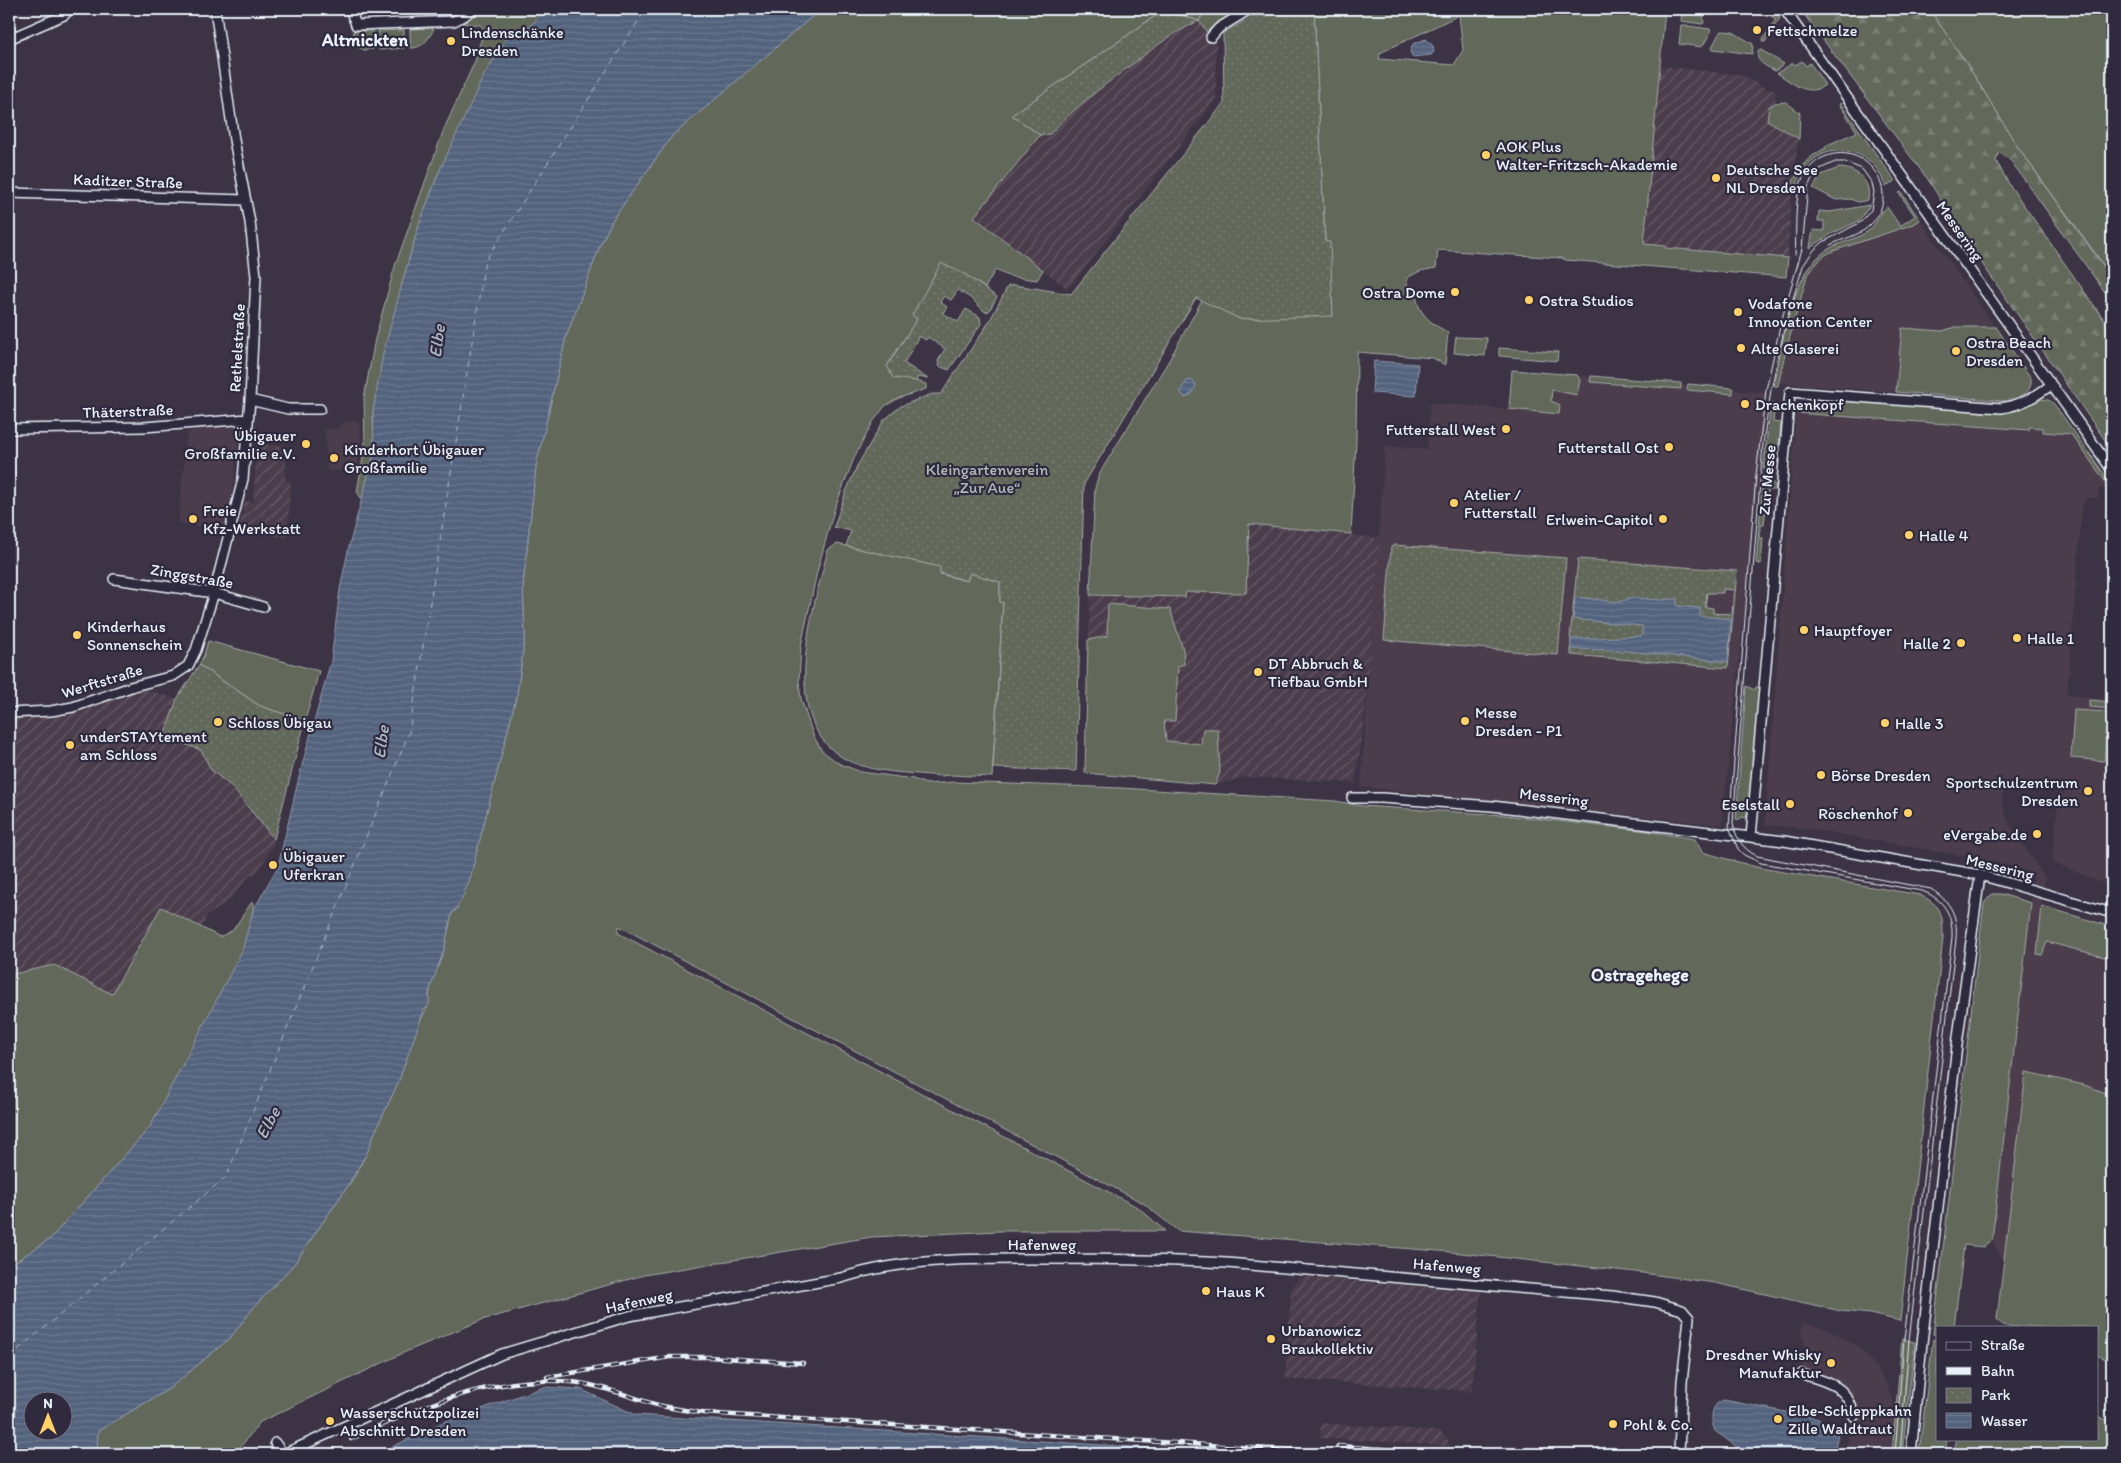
<svg xmlns="http://www.w3.org/2000/svg" width="2121" height="1463" font-family="Itim,sans-serif">
	<defs>
		<pattern id="industrial-furrows" width="10" height="10" patternUnits="userSpaceOnUse" patternTransform="scale(1.25)"><rect width="10" height="10" fill="#4c3e4c"/><path d="M-1 1l2-2M0 10L10 0M9 11l2-2" fill="none" stroke="#665a67"/></pattern>
		<pattern id="forest-firs" width="22" height="20" patternUnits="userSpaceOnUse" patternTransform="scale(1.25)"><rect width="22" height="20" fill="#62685a"/><path d="M5 1l3.5 6h-7zM16 11l3.5 6h-7z" fill="#787e72"/></pattern>
		<pattern id="park-dots" width="8" height="8" patternUnits="userSpaceOnUse" patternTransform="scale(1.25)"><rect width="8" height="8" fill="#62685a"/><path d="M2 2h.1M6 6h.1" fill="none" stroke="#787e72" stroke-width="1.8" stroke-linecap="round"/></pattern>
		<pattern id="water-rules" width="6" height="5" patternUnits="userSpaceOnUse" patternTransform="scale(1.25)"><rect width="6" height="5" fill="#53627d"/><path d="M0 2.5h6" fill="none" stroke="#6c7990"/></pattern>
	</defs>
	<rect width="100%" height="100%" fill="#3c3344"/>
	<filter id="ink" filterUnits="userSpaceOnUse"><feTurbulence type="fractalNoise" baseFrequency=".02" numOctaves="2"/><feDisplacementMap in="SourceGraphic" scale="10" xChannelSelector="R" yChannelSelector="G"/><feConvolveMatrix kernelMatrix="1 2 1 2 8 2 1 2 1" color-interpolation-filters="sRGB"/></filter>
	<g filter="url(#ink)">
		<path fill="#4c3e4c" d="M1920,220l111,158 1,7 -3,6 -17,8 -15,1 -218,-17 6,-29 18,-67 9,-18 11,-12 10,-6 81,-27z
			M1512,370l255,23 -45,432 -361,-38 24,-341 42,3 3,-46 79,6z
			M1796,413l232,17 1,-3 14,1 1,4 28,2 38,54h-11l-1,10h-12l-4,9 -15,188 45,5v187l-60,-25 7,-69 5,1 1,-5 -51,-5 -11,9 -1,7 5,20 38,58 -6,46 3,31 5,-13 65,17v403l-15,-7v-28h-59l-46,-87 42,-366 -23,-8 -42,-9 -159,-28 -45,-4z
			M351,420h4l5,4 1,18 -4,28 -30,1 -2,-42h14l1,-6 11,-1z
			M240,423l-8,72 -8,31 -17,-3 -9,3 -20,-3 9,-89 4,-3 13,-4z
			M1803,1323l26,7 30,16 13,16 16,25 5,15 2,16 -3,36h-47l4,-17v-21l11,-1 -4,-12 -12,-18 -13,-8 -30,-8 5,-20 -5,-18z"/>
		<path fill="url(#industrial-furrows)" d="M1199,21l17,23v55l-145,187 -6,1 -91,-70 66,-82 10,-1 18,-20 109,-84z
			M1660,66l83,9 24,14 9,1 -1,13 -6,4 -2,13 32,19 -7,46 -4,73 -122,-10v-2l-22,-2z
			M257,444l30,2 -2,34 6,1 -4,57 -48,-10 6,-27 8,1z
			M1233,522l147,16 -15,177 -10,68 -109,-6 -31,8 -130,-12 5,-178 95,2 3,-33z
			M134,686l43,13 -13,38 37,13 10,20 20,16 43,53 -1,7 -18,30 -4,-2 -22,27 -22,15 -6,12 -40,-21 -49,88 -58,-30 -45,10v-262l42,-2z
			M1306,1277l175,14 -9,100 -187,-12 6,-89 8,-12z
			M1321,1423l118,8 8,7 3,8 -130,-8z"/>
		<path fill="#62685a" stroke="#a5aca9" fill-rule="evenodd" d="M478,9h69l-17,17 -19,5 -72,141 -20,53 -16,55 -30,132 1,42 -12,45 -5,-7 8,-46 -1,-48 11,-59 20,-73 49,-137 31,-68 9,-32 -4,-4 -18,-2v-2z
			M821,9h344l-153,106 28,20 -66,82 69,53 -6,10 -29,-4 -13,-6 -10,18 -19,-13 -54,40 5,4 -30,47 29,15 10,3v5l-27,9 -14,8 -12,16 -18,34 -21,54 -17,62 -16,74 -2,35 2,18 12,36 9,16 18,13 21,8 52,7 13,5 29,-2 166,6 214,13 27,5 142,9 143,16 48,8 7,13 58,16 160,27c22,11 23,18 23,43l-43,383 -30,-7 -29,-3 -126,-28 -80,-11 -183,-20 -274,-21 -35,-28 -524,-277 -1,7 521,275 26,23h-165l-129,6 -227,38 -162,45 -79,33 -143,69 -25,32h-98l-41,-3 2,-20 72,-43 60,-50 24,-31 40,-43 60,-87 13,-24 8,-21 23,-49 20,-58 9,-17 4,-23 13,-35 8,-37 5,-4 2,-9 10,-18 48,-188 8,-58 -2,-51 13,-119 30,-129 35,-94 12,-24 59,-83z
			M1205,9h35l-24,14 -9,9 -8,-11z
			M1314,9h351l-21,235 22,2v2l122,10 -2,19 -221,-17 -3,-2 -124,-8 -2,18 -16,3 -13,7v7l10,3c-4,21 13,36 31,44l-3,33 -12,-7 -76,-6 -1,89 -5,93 -102,-10 -3,69 -60,-1 -1,5 -95,-2 5,-107 4,-14 69,-112 34,-62 38,19 89,-77 -4,-1zM1459,15l4,35 -9,15 -75,-6 1,-6z
			M1682,9h17l4,2 1,12 -2,1 -21,-3z
			M1759,9h15l6,9 -15,24 -3,-1 14,-22z
			M1929,9h183v267l-93,-127 -52,-85z
			M1681,25l29,4 1,3 -9,15 -23,-3z
			M434,28c-4,10 -12,21 -24,20v-19z
			M404,30v18l-25,2 -1,-2v-17z
			M353,31h21l-1,18 -8,1 -10,-4z
			M1723,31l10,1 20,12 -1,10 -39,-5 -1,-2 8,-15z
			M1759,50h2l23,14 -9,7c-9,-5 -22,-10 -16,-21z
			M1802,61l4,5 4,-3 15,22c-17,13 -32,-2 -48,-12l16,-10 2,2z
			M1786,102l14,11 -1,26 -32,-19 2,-13 6,-4z
			M1840,103l55,78 -10,6c-11,-47 -77,-49 -88,-1l-5,-1c6,-18 17,-29 34,-37l-1,-2 32,-14 -18,-28z
			M1839,168c17,0 33,13 29,32l-10,2 -8,-3 -14,1 -23,-12 8,-13z
			M1901,192l19,28 -6,4 -81,27 -11,6 -15,19 -22,78 -7,32h-4c8,-39 16,-109 50,-134 13,-10 31,-11 44,-21 9,-7 11,-18 19,-24l13,19 15,-10 -16,-23z
			M1870,205l-11,16 -28,13 -21,14 3,-18 11,1v-10h-6l1,-10 11,1z
			M1956,327h40l35,51c2,16 -13,20 -26,23l-109,-9 6,-64 40,3z
			M1456,337l31,1 -2,18 -31,-3z
			M1499,348l59,4 -1,9 -58,-5z
			M1512,370l65,5 3,5 -3,15 -25,-5 -1,11 9,4 -1,9 -50,-5z
			M1591,376l90,7v6l-91,-7z
			M1688,384l45,4v6l-46,-4z
			M1822,399l176,14c7,-1 14,0 20,-3 13,-4 24,-18 36,-6l58,81v3h-2l-39,-54 -28,-2v-4l-14,-1v3l-233,-17 6,-9z
			M1771,403l4,1 -2,18 8,1 -4,42 -14,4z
			M1763,478l13,7 -1,5h-7l-4,35h-3l-1,13h3l-2,26 -5,-1z
			M837,544l104,23 -1,7 27,7 3,-8 30,9v20l3,1 -11,174 -42,-2 -9,1c-28,-3 -65,-3 -90,-14 -77,-35 -38,-152 -23,-212z
			M1108,604l62,5 13,40 1,15 -6,2 -3,55h-11l2,20 35,3 2,-15h15l2,43 -5,13 -130,-12 3,-133 19,-4z
			M208,641l111,30 -14,50 -45,-15 -61,-41 5,-10z
			M1746,686l9,4 1,-3h4l-9,111 -5,20 -4,-1 -4,3 -2,-1z
			M2089,700l23,2v7l-23,-2z
			M2074,710l34,2 -4,49 -33,-3z
			M1992,894h9l30,9 -39,337 -8,7 -20,-2 -10,82h-17v9l-4,-2 51,-431z
			M253,902v9l-10,40 -93,176 -100,112 -41,27v-291l45,-10 58,29 49,-87 59,30 13,-7 18,-27z
			M2042,906l70,21v32l-65,-17 -5,13 -5,-1z
			M2026,1072l58,13 28,10v267l-15,-7v-28h-62c-13,-3 -30,5 -38,-8z
			M1902,1339l13,3 -13,112h-10z
			M1933,1339l4,2v98h10l-2,15h-26z
			M2097,1416l15,7v31h-159l4,-15h140z"/>
		<path fill="url(#forest-firs)" stroke="#a5aca9" d="M1165,9h40l-6,12z
			M1800,9h129l38,55 52,85 93,129v24l-101,-141 -12,-9 -3,9 13,23 103,147v119l-145,-208 -38,-61z"/>
		<path fill="url(#park-dots)" stroke="#a5aca9" fill-rule="evenodd" d="M1283,9h31l11,232 5,1 3,74 -93,3 -44,-21 -112,186 -8,287 -83,-3 10,-165 -3,-1v-20l-30,-9 -3,8 -27,-8v-6l-94,-21 5,-15 -17,-4 11,-33 12,-28 27,-46 17,-14 31,-12h9l48,-72 19,-36 7,-1 56,9 153,-191 -1,-70 37,-21 4,5z
			M1164,10l35,11c-28,12 -49,30 -73,48 -27,20 -53,40 -76,65l-10,1 -28,-20z
			M941,263l25,12 31,22 -8,14 -4,1 -13,-13 -14,-9 -7,10 -7,-4 -4,6 7,5 -4,6 15,9 8,-13 14,8 1,7 -32,46 -10,-4 -1,-5 7,-12 -17,-12 -2,3 -7,-4 -15,27 24,16 -10,-2 -2,4 -23,-3 -6,-12 30,-47 -5,-4z
			M1394,545l172,13 -8,97 -174,-15 7,-93z
			M1578,559l159,12 -9,97 -157,-13v-16l-1,-1zM1723,589l11,1 -2,24 -19,-1v-5l-8,-1 2,-14h16z
			M199,665l61,41 45,15 -31,118 -43,-53 -20,-16 -10,-20 -37,-13 13,-38z"/>
		<path fill="url(#water-rules)" stroke="#8f9bae" fill-rule="evenodd" d="M547,9h274l-149,127 -59,83 -12,24 -35,94 -30,129 -13,119 2,51 -8,58 -48,188c-5,10 -9,24 -17,31l-8,37 -15,42v13l-5,5 -26,73 -23,49 -8,21 -22,37 -51,74 -40,43 -24,31 -60,50 -72,43 -1,20 40,3h-128v-188l41,-27 100,-112 92,-176 11,-40 25,-45 23,-97 30,-108 9,-72 9,-43 25,-92 -1,-42 10,-58 20,-74 16,-55 20,-53 44,-95 28,-46 19,-5zM32,1400h30v30h-30z
			M1426,39l7,7 1,6 -3,3 -18,2 -3,-5 3,-8z
			M1374,361l44,3 -2,32 -44,-3z
			M1191,380l5,4c-1,6 -6,13 -11,14l-5,-7 7,-10z
			M1575,597l43,5 15,-4 27,2 17,-1v7l23,2v8l31,3 -3,43 -109,-12 -48,-1v-10l71,-3v-10l-69,-7z
			M544,1387l36,2 56,26 606,39h-864l63,-31z
			M1724,1400l87,17 27,8 -1,14 -4,15h-86l-32,-23c-5,-11 -5,-27 9,-31z"/>
		<g fill="none" stroke-linecap="round" stroke-linejoin="round">
			<path stroke="#acb8c7" stroke-width="1" stroke-dasharray="6 5" stroke-linecap="butt" d="M9,1357l217,-180 183,-444 76,-472 161,-252"/>
			<defs>
				<path id="minor" d="M350,9l6,16 98,-4 10,-5 8,-7
					M1784,9l328,461
					M1211,37l8,-9 31,-19
					M9,39l55,-24 6,-6
					M9,193l237,7
					M250,400l38,9h32
					M9,429l135,-2 104,-8
					M114,579l100,14 49,14
					M9,713l42,-2 22,-4 61,-21 39,-10 15,-10 8,-16 18,-57 29,-114 7,-79 6,-124 -6,-54 -16,-82 -19,-131
					M1352,798h30l110,8 292,35 196,34 132,38
					M1751,837l39,-445 211,16c20,-3 34,-11 50,-23
					M1802,1374c27,8 46,12 52,42
					M275,1443l8,11
					M284,1454l218,-100 127,-38 212,-38c66,-21 135,-19 203,-19 61,0 122,1 183,4l385,33 43,6 27,8 7,8 -7,64 -3,72
					M1911,1454l11,-111 36,-306 22,-162"/>
			</defs>
			<use href="#minor" stroke="#e8f1f8" stroke-width="12"/>
			<use href="#minor" stroke="#2f2a3d" stroke-width="9"/>
			<path stroke="#e8f1f8" stroke-width="1" d="M1795,255c2,-23 -2,-60 9,-80 3,-6 10,-12 16,-16 45,-24 86,36 48,68 -10,9 -26,12 -38,18
				M1895,1454l9,-115 48,-402c1,-22 -8,-38 -30,-46l-161,-28 -17,-8 -6,-6 -9,-22 27,-352 10,-85 15,-68 21,-73 6,-62 6,-13 6,-5 15,-7h10l17,7 10,14 2,9 -3,18 -10,12 -38,20 -10,9 -10,15 -18,59 -14,65 -8,54 -30,379c3,16 10,26 24,33l174,33c20,13 27,26 25,50l-47,401 -9,114"/>
			<defs>
				<path id="rail" d="M547,1377l123,-20h39l94,6
					M351,1439c71,-34 155,-69 234,-55 22,4 41,11 62,18 18,6 38,8 56,11l646,41
					M1338,1446l119,8"/>
			</defs>
			<use href="#rail" stroke="#e8f1f8" stroke-width="4.5"/>
			<use href="#rail" stroke="#2f2a3d" stroke-width="2.5" stroke-dasharray="8" stroke-linecap="butt"/>
		</g>
	</g>
	<g fill="#ffd166" stroke="#2f2a3d" stroke-width="2">
		<circle cx="1757" cy="30" r="5"/>
		<circle cx="451" cy="41" r="5"/>
		<circle cx="1486" cy="155" r="5"/>
		<circle cx="1716" cy="178" r="5"/>
		<circle cx="1455" cy="292" r="5"/>
		<circle cx="1529" cy="300" r="5"/>
		<circle cx="1738" cy="312" r="5"/>
		<circle cx="1741" cy="348" r="5"/>
		<circle cx="1956" cy="351" r="5"/>
		<circle cx="1745" cy="404" r="5"/>
		<circle cx="1506" cy="429" r="5"/>
		<circle cx="306" cy="444" r="5"/>
		<circle cx="1669" cy="447" r="5"/>
		<circle cx="334" cy="458" r="5"/>
		<circle cx="1454" cy="503" r="5"/>
		<circle cx="193" cy="519" r="5"/>
		<circle cx="1663" cy="519" r="5"/>
		<circle cx="1909" cy="535" r="5"/>
		<circle cx="1804" cy="630" r="5"/>
		<circle cx="77" cy="635" r="5"/>
		<circle cx="2017" cy="638" r="5"/>
		<circle cx="1961" cy="643" r="5"/>
		<circle cx="1258" cy="672" r="5"/>
		<circle cx="1465" cy="721" r="5"/>
		<circle cx="218" cy="722" r="5"/>
		<circle cx="1885" cy="723" r="5"/>
		<circle cx="70" cy="745" r="5"/>
		<circle cx="1821" cy="775" r="5"/>
		<circle cx="2088" cy="791" r="5"/>
		<circle cx="1790" cy="804" r="5"/>
		<circle cx="1908" cy="813" r="5"/>
		<circle cx="2037" cy="834" r="5"/>
		<circle cx="273" cy="865" r="5"/>
		<circle cx="1206" cy="1291" r="5"/>
		<circle cx="1271" cy="1339" r="5"/>
		<circle cx="1831" cy="1363" r="5"/>
		<circle cx="1778" cy="1419" r="5"/>
		<circle cx="330" cy="1421" r="5"/>
		<circle cx="1613" cy="1424" r="5"/>
	</g>
	<g text-anchor="middle" dominant-baseline="central" stroke-width="4.5" stroke-linejoin="round" paint-order="stroke">
		<g font-size="16" fill="#e8f1f8" stroke="#2f2a3d" text-anchor="start">
			<text x="1767" y="30">Fettschmelze</text>
			<text x="461" y="32">Lindenschänke<tspan x="461" dy="18">Dresden</tspan></text>
			<text x="1496" y="146">AOK Plus<tspan x="1496" dy="18">Walter-Fritzsch-Akademie</tspan></text>
			<text x="1726" y="169">Deutsche See<tspan x="1726" dy="18">NL Dresden</tspan></text>
			<text x="1445" y="292" text-anchor="end">Ostra Dome</text>
			<text x="1539" y="300">Ostra Studios</text>
			<text x="1748" y="303">Vodafone<tspan x="1748" dy="18">Innovation Center</tspan></text>
			<text x="1966" y="342">Ostra Beach<tspan x="1966" dy="18">Dresden</tspan></text>
			<text x="1751" y="348">Alte Glaserei</text>
			<text x="1755" y="404">Drachenkopf</text>
			<text x="1496" y="429" text-anchor="end">Futterstall West</text>
			<text x="296" y="435" text-anchor="end">Übigauer<tspan x="296" dy="18">Großfamilie e.V.</tspan></text>
			<text x="1659" y="447" text-anchor="end">Futterstall Ost</text>
			<text x="344" y="449">Kinderhort Übigauer<tspan x="344" dy="18">Großfamilie</tspan></text>
			<text x="1464" y="494">Atelier /<tspan x="1464" dy="18">Futterstall</tspan></text>
			<text x="203" y="510">Freie<tspan x="203" dy="18">Kfz-Werkstatt</tspan></text>
			<text x="1653" y="519" text-anchor="end">Erlwein-Capitol</text>
			<text x="1919" y="535">Halle 4</text>
			<text x="87" y="626">Kinderhaus<tspan x="87" dy="18">Sonnenschein</tspan></text>
			<text x="1814" y="630">Hauptfoyer</text>
			<text x="2027" y="638">Halle 1</text>
			<text x="1951" y="643" text-anchor="end">Halle 2</text>
			<text x="1268" y="663">DT Abbruch &amp;<tspan x="1268" dy="18">Tiefbau GmbH</tspan></text>
			<text x="1475" y="712">Messe<tspan x="1475" dy="18">Dresden - P1</tspan></text>
			<text x="228" y="722">Schloss Übigau</text>
			<text x="1895" y="723">Halle 3</text>
			<text x="80" y="736">underSTAYtement<tspan x="80" dy="18">am Schloss</tspan></text>
			<text x="1831" y="775">Börse Dresden</text>
			<text x="2078" y="782" text-anchor="end">Sportschulzentrum<tspan x="2078" dy="18">Dresden</tspan></text>
			<text x="1780" y="804" text-anchor="end">Eselstall</text>
			<text x="1898" y="813" text-anchor="end">Röschenhof</text>
			<text x="2027" y="834" text-anchor="end">eVergabe.de</text>
			<text x="283" y="856">Übigauer<tspan x="283" dy="18">Uferkran</tspan></text>
			<text x="1216" y="1291">Haus K</text>
			<text x="1281" y="1330">Urbanowicz<tspan x="1281" dy="18">Braukollektiv</tspan></text>
			<text x="1821" y="1354" text-anchor="end">Dresdner Whisky<tspan x="1821" dy="18">Manufaktur</tspan></text>
			<text x="1788" y="1410">Elbe-Schleppkahn<tspan x="1788" dy="18">Zille Waldtraut</tspan></text>
			<text x="340" y="1412">Wasserschutzpolizei<tspan x="340" dy="18">Abschnitt Dresden</tspan></text>
			<text x="1623" y="1424">Pohl &amp; Co.</text>
		</g>
		<g font-size="16" fill="#e8f1f8" stroke="#2f2a3d">
			<text transform="translate(128 181) rotate(2)">Kaditzer Straße</text>
			<text transform="translate(1960 231) rotate(55)">Messering</text>
			<text transform="translate(237 348) rotate(-87)">Rethelstraße</text>
			<text transform="translate(128 411) rotate(-2)">Thäterstraße</text>
			<text transform="translate(1767 480) rotate(-85)">Zur Messe</text>
			<text transform="translate(192 576) rotate(10)">Zinggstraße</text>
			<text transform="translate(102 681) rotate(-17)">Werftstraße</text>
			<text transform="translate(1554 797) rotate(7)">Messering</text>
			<text transform="translate(2000 867) rotate(14)">Messering</text>
			<text x="1042" y="1244">Hafenweg</text>
			<text transform="translate(1447 1266) rotate(5)">Hafenweg</text>
			<text transform="translate(639 1301) rotate(-12)">Hafenweg</text>
		</g>
		<g font-size="16" fill="#b2bab9" stroke="#2f2a3d">
			<text x="987" y="469">Kleingartenverein<tspan x="987" dy="18">„Zur Aue“</tspan></text>
		</g>
		<g font-size="18" font-weight="bold" fill="#e8f1f8" stroke="#2f2a3d">
			<text x="365" y="40">Altmickten</text>
			<text x="1640" y="975">Ostragehege</text>
		</g>
		<g font-size="18" font-style="italic" fill="#acb8c7" stroke="#2f2a3d">
			<text transform="translate(437 341) rotate(-82)">Elbe</text>
			<text transform="translate(381 742) rotate(-82)">Elbe</text>
			<text transform="translate(268 1123) rotate(-62)">Elbe</text>
		</g>
	</g>
	<rect width="2121" height="1463" fill="none" stroke="#2f2a3d" stroke-width="30"/>
	<rect x="15" y="15" width="2091" height="1433" fill="none" stroke="#e8f1f8" stroke-width="2" filter="url(#ink)"/>
	<rect x="1936" y="1326" width="162" height="115" fill="#2f2a3d" stroke="#797a88"/>
	<rect x="1946" y="1342" width="25" height="8" fill="#2f2a3d" stroke="#797a88"/>
	<text x="1981" y="1350" font-size="15" fill="#e8f1f8">Straße</text>
	<rect x="1946" y="1367" width="25" height="8" fill="#e8f1f8" stroke="#797a88"/>
	<text x="1981" y="1376" font-size="15" fill="#e8f1f8">Bahn</text>
	<rect x="1946" y="1388" width="25" height="15" fill="url(#park-dots)" stroke="#797a88"/>
	<text x="1981" y="1400" font-size="15" fill="#e8f1f8">Park</text>
	<rect x="1946" y="1413" width="25" height="15" fill="url(#water-rules)" stroke="#797a88"/>
	<text x="1981" y="1426" font-size="15" fill="#e8f1f8">Wasser</text>
	<g transform="translate(48 1416)"><circle r="24" fill="#2f2a3d" stroke="#797a88"/>
	<path d="M0-4L9 19L0 12L-9 19Z" fill="#ffd166"/>
	<text y="-8" font-size="14" font-weight="bold" text-anchor="middle" fill="#e8f1f8">N</text>
	</g>
</svg>
